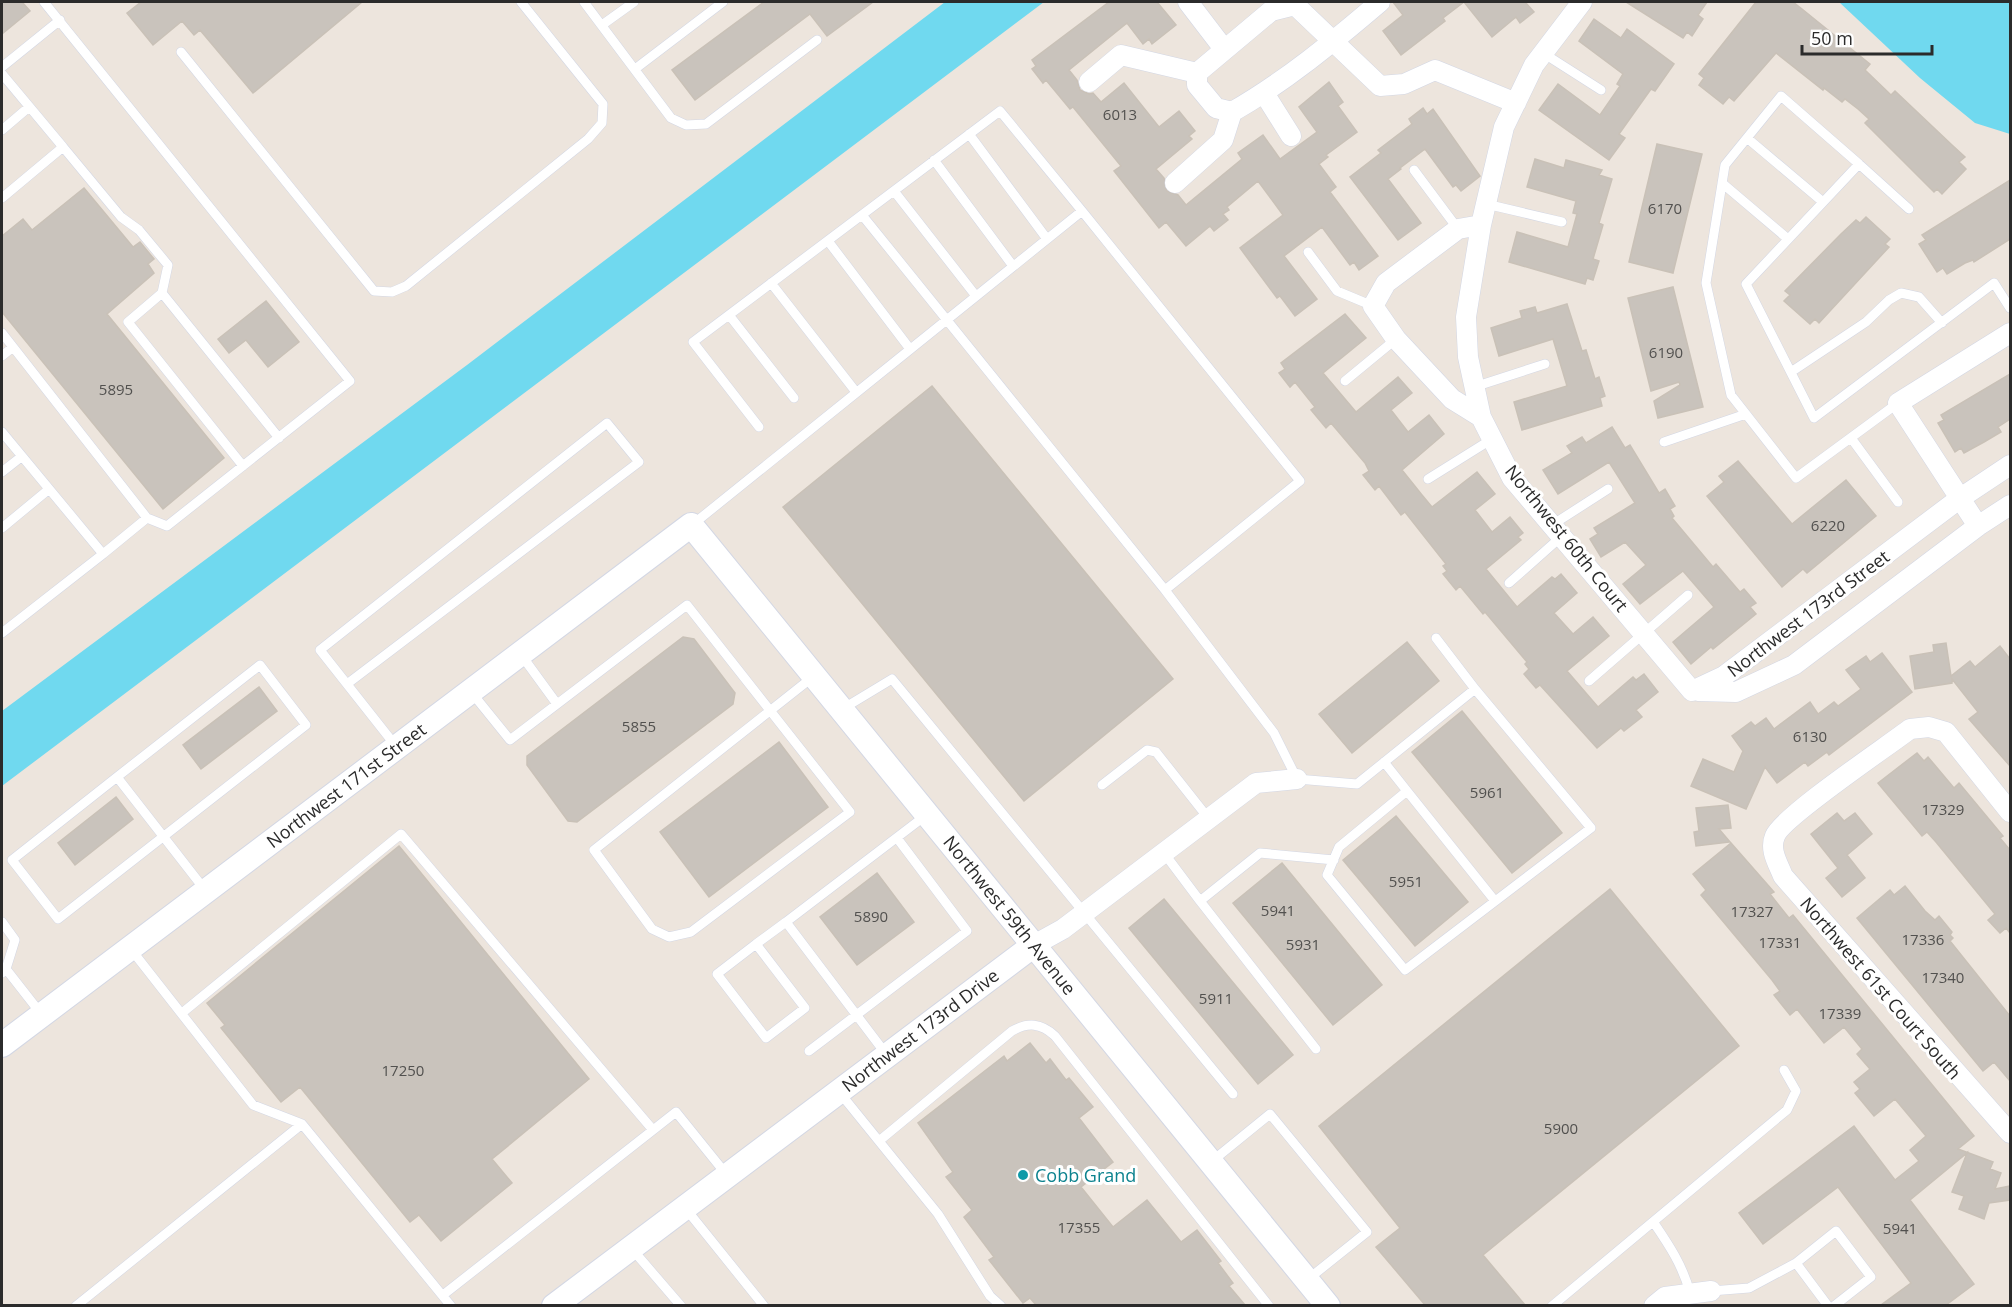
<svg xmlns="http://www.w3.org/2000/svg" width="2012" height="1307" font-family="'Open Sans',sans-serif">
	<rect width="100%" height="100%" fill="#ede5dd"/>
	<path fill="#70d9ef" d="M945,2h99l-1042,784v-75l465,-346z
		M1839,2h171v132l-35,-11 -55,-45z"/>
	<path fill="#c9c3bc" stroke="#c9c1b7" stroke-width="1.5" d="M2,2h20l8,9 -28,23z
		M141,2h221l-109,91 -53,-63 -6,5 -12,-14 -29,24 -26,-32z
		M764,2h109l-46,34 -17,-22 -115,86 -23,-30z
		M1109,2h48l19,23 -24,19 -3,-5 -6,5 -16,-21 -58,47 8,10 3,10 9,4 4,-1 8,9 23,-19 35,44 20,-16 16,20 -6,5 3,3 -36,30 8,9 3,13 11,4 8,10 56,-46 -4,-6 25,-18 17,24 37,-27 -18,-25 30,-25 14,20 -5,4 19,26 -31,23 2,2 -9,7 17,23 -6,5 48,64 -19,14 -5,-8 -4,3 -28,-38 -38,29 33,43 -22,17 -15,-20 -3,2 -37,-50 43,-33 -25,-34 -31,26 2,3 -6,4 5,6 -14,11 -4,-5 -24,20 -20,-24 -7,6 -45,-57 7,-5 -48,-59 -3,2 -24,-29 -3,3 -11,-14 4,-3 -4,-6z
		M1393,2h132l9,10 -14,11 -4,-6 -24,20 -28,-35 -21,16 2,3 -44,34 -18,-24 20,-16z
		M1626,2h81l-9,13 5,4 -11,17 -5,-4 -4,6z
		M1756,2h37l9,7 68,55 -5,6 26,25 4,-4 57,54 13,12 -6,5 7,7 -24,25 -5,-5 -3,3 -69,-69 4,-4 -11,-10 -13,-10 -3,3 -18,-14 -1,2 -47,-37 -42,48 -5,-4 -6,7 -24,-19 5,-7 -5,-4z
		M1594,19l27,19 6,-9 47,35 -19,27 -4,-2 -32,45 6,4 -16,22 -70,-50 19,-26 42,31 20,-29 -3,-2 6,-10 -44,-33z
		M1423,108l4,6 6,-5 47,67 -19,15 -5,-6 -3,2 -28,-38 -25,19 1,1 -13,10 33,44 -23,17 -48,-63 31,-24 -3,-3 34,-26 -3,-5z
		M1657,144l45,10 -29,119 -44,-11z
		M1535,159l29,9 2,-8 36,10 -3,5 13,4 -13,44 4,2 -10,34 6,2 -6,19 -6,-2 -2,6 -76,-22 8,-30 51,15 9,-33 -4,-1 3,-12 -49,-14z
		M2010,180v59l-36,23 -1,-2 -8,3 -18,11 -4,-6 -6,4 -18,-28 7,-4 -4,-5z
		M84,188l49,59 7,-5 14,17 -6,5 6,9 -47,41 117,144 -61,51 -161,-197v-76l21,-17 9,11z
		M1866,217l24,22 -5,5 4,3 -70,76 -4,-4 -5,5 -26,-23 6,-6 -5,-4 56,-57 15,-14 4,3z
		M1673,287l30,120 -45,11 -4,-17 26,-16 -1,-3 -28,9 -23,-93z
		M266,301l33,41 -31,25 -22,-27 -17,13 -11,-14z
		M1567,304l15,47 4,-1 9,29 4,-2 6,19 -5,2 2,8 -80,24 -8,-28 53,-16 -14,-47 -54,17 -8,-28 31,-10 -2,-7 15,-4 2,6z
		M1345,314l21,24 -43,35 33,39 42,-35 14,16 -21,17 17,22 21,-17 15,19 -42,36 20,25 10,12 45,-35 18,22 -20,16 17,22 18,-15 13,16 -5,4 3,3 -35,29 31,38 35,-30 3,2 6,-5 16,19 -23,20 19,21 20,-17 16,19 -42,35 31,36 35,-30 3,3 8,-6 14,18 -22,18 6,7 -18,14 -3,-3 -24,20 -57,-63 -4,3 -12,-14 5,-5 -4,-5 2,-2 -42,-50 -2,2 -23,-28 -4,4 -13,-16 4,-3 -4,-5 3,-2 -41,-52 -4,3 -22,-29 -4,4 -12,-15 6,-4 -4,-8 -34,-40 -5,5 -15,-18 4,-3 -20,-25 -5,5 -11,-14 6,-4 -4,-6z
		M2010,374v45l-12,8 3,5 -17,10 -20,11 -3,-5 -6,4 -17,-29 6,-3 -3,-5z
		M932,386l241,293 -149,122 -241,-294z
		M1612,427l13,21 5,-3 29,48 6,-4 10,17 -5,3 4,7 -2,2 41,49 3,-3 24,28 4,-3 12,14 -6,4 6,7 -43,35 -2,-2 -20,17 -18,-22 41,-35 -31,-36 -43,33 -17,-20 23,-19 -21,-23 -24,15 -11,-18 8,-5 -4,-6 41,-25 -26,-41 -51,32 -15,-24 29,-17 -5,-7 15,-9 4,6z
		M1738,461l54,63 54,-44 30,36 -69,57 -4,-4 -21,18 -75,-91 17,-14 -5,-6z
		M683,637l11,2 41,54 -2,11 -156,118 -9,-1 -41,-56v-9z
		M1407,642l32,39 -87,72 -33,-39z
		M1946,643l5,33 19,-15 5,6 25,-21 10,13v107l-41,-47 9,-7 -26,-33v4l-37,6 -5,-33 24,-4 -1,-7z
		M1882,653l30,39 -83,63 -2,-3 -19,14 -3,-4 -28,21 -12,-16 -19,42 -55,-23 12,-27 31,13 9,-21 -11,-15 19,-14 4,4 11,-8 8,11 36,-27 8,12 16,-12 4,4 23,-17 -15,-19 20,-14 4,6z
		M259,687l18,24 -76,58 -18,-24z
		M1462,711l100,122 -50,40 -100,-121z
		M779,742l49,65 -119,90 -49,-65z
		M1917,753l7,8 4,-4 26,31 5,-5 44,53 -3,2 10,12v83l-4,-5 -6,5 -12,-13 7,-6 -59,-72 -9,-10 -5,4 -44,-53z
		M116,797l17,22 -58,46 -17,-22z
		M1728,805l3,23 -12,1 11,13 -34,4 -2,-14 5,-1 -3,-23z
		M1837,813l7,8 11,-8 17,21 -25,21 18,23 -23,19 -16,-19 12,-10 -27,-34z
		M1396,816l72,86 -53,44 -72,-86z
		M1731,843l43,49 -4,2 19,24 4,-3 181,221 -16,13 35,13 -3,7 11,4 -6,16 15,-3v14l-21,3 -5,16 -25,-10 5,-13 -12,-4 15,-39 -57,47 64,84 -28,21h-65l30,-22 -73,-96 -75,57 -24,-31 115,-87 41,54 24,-19 -9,-11 16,-14 -31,-37 -21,17 -19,-23 5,-4 -6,-7 16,-13 -13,-15 5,-5 -18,-22 -20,16 -27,-34 -7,6 -16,-20 6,-4 -8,-11 -71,-85 5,-5 -13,-16z
		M399,846l190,233 -97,80 20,24 -71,58 -22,-26 -9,7 -110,-135 -19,15 -60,-74 4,-3 -18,-22z
		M1282,863l100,122 -49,40 -100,-122z
		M877,873l37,49 -57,43 -37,-48z
		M1905,886l20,25 10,9 4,-4 13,16 -2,3 3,3 -3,3 60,75v65l-16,-19 -11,9 -126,-153 33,-28 4,5z
		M1610,889l129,157 -256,209 42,50h-100l-49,-58 24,-19 -81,-102z
		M1164,899l129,156 -35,29 -129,-156z
		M1030,1043l16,20 4,-4 16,21 3,-2 24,29 -14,11 34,44 -32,25 32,40 34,-27 34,42 16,-12 24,31 -3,2 15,20 -4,3 16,19h-209l-6,-7 -7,5 -34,-43 5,-3 -30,-40 8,-7 -26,-33 7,-5 -35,-49 86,-67 3,5z"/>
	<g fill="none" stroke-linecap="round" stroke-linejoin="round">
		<defs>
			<path id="service" d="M44,2l306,379 -183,145 -20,-8
				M584,2l87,116 15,7 20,-1 111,-84
				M602,25l32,-23
				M181,52l193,239 18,1 14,-6 182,-147 14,-16 1,-19 -82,-102
				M1543,53l58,37
				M2,67l58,-47
				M635,69l88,-67
				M2,74l61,73 -61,51
				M2,130l27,-23
				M969,134l78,105
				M1747,138l76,64
				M63,147l58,70 18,13 29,35 -6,28 117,145
				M934,160l79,106
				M1859,164l-78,-68 -56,69 -19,118 25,112 65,83 102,-75
				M1414,170l44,59
				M1722,183l66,56
				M894,191l82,105
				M1486,204l76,18
				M1909,209l-50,-45 -113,120 68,134 180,-135 16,25
				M828,241l82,108
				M1308,252l29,39 36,15
				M771,283l85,109
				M162,293l-34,29 115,144
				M729,315l65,83
				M2,333l11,14
				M2,356l11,-9 134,171 -44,36
				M1791,372l75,-50 23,-22 12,-7 18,4 23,26
				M1345,381l51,-42
				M1474,387l71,-23
				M759,427l-66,-85 307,-231 82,100
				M2,432l101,122 -101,79
				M1851,438l47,64
				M1664,442l82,-28
				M2,472l19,-15
				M1428,479l64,-40
				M692,525c130,-105 260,-209 390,-314l218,270 -135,109c-101,-125 -202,-250 -303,-375
				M1552,525l56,-36
				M2,528l46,-38
				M1509,583l53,-47
				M1165,590l109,143 23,46 60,5 118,-95 116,139 -186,142 -78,-95 12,-28 68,-56 -23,-29
				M1436,638l39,51
				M522,656l35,48
				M1589,681l99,-86
				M347,684l292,-222 -32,-39 -287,227 75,95
				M472,693l38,47 177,-135 163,207 -159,120 -22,5 -17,-8 -58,-79 220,-174
				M844,708l48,-29 341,415
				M117,777l143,-112 46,60 -248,194 -46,-59 105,-83 88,113
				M1102,785l45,-35 9,2 53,67
				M1407,791l88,110
				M1164,853l36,48
				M2,922l13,18 -9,29
				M756,944l-39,30 49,64 39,-30 -49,-64 30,-22
				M130,948l123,157 49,19 149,182
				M2,973l4,-4 36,46
				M182,1013l219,-179 252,296
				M1316,1049l-116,-148 60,-48 74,7
				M809,1051l158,-120 -70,-93
				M886,1054l-100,-132 139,-106
				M840,1093l98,121 52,82 11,10
				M879,1141l133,-110c16,-9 29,-8 43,5l214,270
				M1211,1162l59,-48 97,118 -60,48
				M686,1209l78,97
				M1654,1223c15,22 29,43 36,70
				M632,1249l49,57
				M1711,1291l38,-3 47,-25
				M443,1295l233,-183 50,62
				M76,1306l226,-182
				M1552,1306l235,-196 9,-19 -12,-21
				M1828,1306l-32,-43 40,-32 35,46 -37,29"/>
			<path id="minor" d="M1188,2l36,47
				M1295,5l85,81 24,-2 31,-14 81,33
				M1197,73v12l19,23 16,4
				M1089,82l32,-27 76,18 74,-62 24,-6
				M1264,93l27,43
				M1175,183l48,-43 9,-28c54,-31 101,-70 148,-110
				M1481,225l-23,4 -72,54 -13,23 23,33 56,60 29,18 31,61 180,213
				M1481,417l-13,-60 -2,-40 15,-92 23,-98 30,-62 48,-63
				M1978,526l-80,-123 112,-70
				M1692,691l32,-15 235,-177 51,-34
				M1698,691l38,1 58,-27 184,-139 32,-21
				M2010,812l-64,-80 -17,-5 -19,2c-22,17 -128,88 -135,107 -6,14 3,27 8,40l227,257
				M1034,945l29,-16 193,-146 41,-4
				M1654,1306l11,-9 46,-6"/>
			<path id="tertiary" d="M2,1045l689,-520 637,781
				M554,1306l480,-361"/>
		</defs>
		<use href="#service" stroke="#d3d7e4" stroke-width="10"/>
		<use href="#minor" stroke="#d3d7e4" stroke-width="21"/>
		<use href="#tertiary" stroke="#d3d7e4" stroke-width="26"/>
		<use href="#service" stroke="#fff" stroke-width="9"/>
		<use href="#minor" stroke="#fff" stroke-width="20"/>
		<use href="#tertiary" stroke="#fff" stroke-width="24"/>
	</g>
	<circle fill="#0f9aa8" stroke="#fff" stroke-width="2" cx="1023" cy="1175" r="6"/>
	<g text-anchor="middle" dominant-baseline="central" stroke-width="6" stroke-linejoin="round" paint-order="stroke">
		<g font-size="15" fill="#52514f">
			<text x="1120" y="114">6013</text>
			<text x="1665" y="208">6170</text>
			<text x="1666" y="352">6190</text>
			<text x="116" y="389">5895</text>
			<text x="1828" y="525">6220</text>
			<text x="639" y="726">5855</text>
			<text x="1810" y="736">6130</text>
			<text x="1487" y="792">5961</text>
			<text x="1943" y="809">17329</text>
			<text x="1406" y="881">5951</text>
			<text x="1278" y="910">5941</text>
			<text x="1752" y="911">17327</text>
			<text x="871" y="916">5890</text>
			<text x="1923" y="939">17336</text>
			<text x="1780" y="942">17331</text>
			<text x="1303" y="944">5931</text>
			<text x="1943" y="977">17340</text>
			<text x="1216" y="998">5911</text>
			<text x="1840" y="1013">17339</text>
			<text x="403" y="1070">17250</text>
			<text x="1561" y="1128">5900</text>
			<text x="1079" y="1227">17355</text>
			<text x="1900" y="1228">5941</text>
		</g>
		<g font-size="18" fill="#2b2b2b" stroke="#fff">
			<text transform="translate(1567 538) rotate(51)">Northwest 60th Court</text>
			<text transform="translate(1808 613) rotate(-37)">Northwest 173rd Street</text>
			<text transform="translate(346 785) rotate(-37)">Northwest 171st Street</text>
			<text transform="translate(1010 915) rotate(51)">Northwest 59th Avenue</text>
			<text transform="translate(1881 988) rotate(49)">Northwest 61st Court South</text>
			<text transform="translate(920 1030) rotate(-37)">Northwest 173rd Drive</text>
		</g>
		<g font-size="18" fill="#0d838f" stroke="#fff" text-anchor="start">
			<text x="1035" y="1175">Cobb Grand</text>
		</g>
	</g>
	<rect width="2012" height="1307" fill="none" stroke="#2b2b2b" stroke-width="6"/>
	<path d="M1802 45v9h130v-9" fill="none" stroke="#2b2b2b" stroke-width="3"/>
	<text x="1811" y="45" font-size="18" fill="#2b2b2b" stroke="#ffffff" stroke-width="4.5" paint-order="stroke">50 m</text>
</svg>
